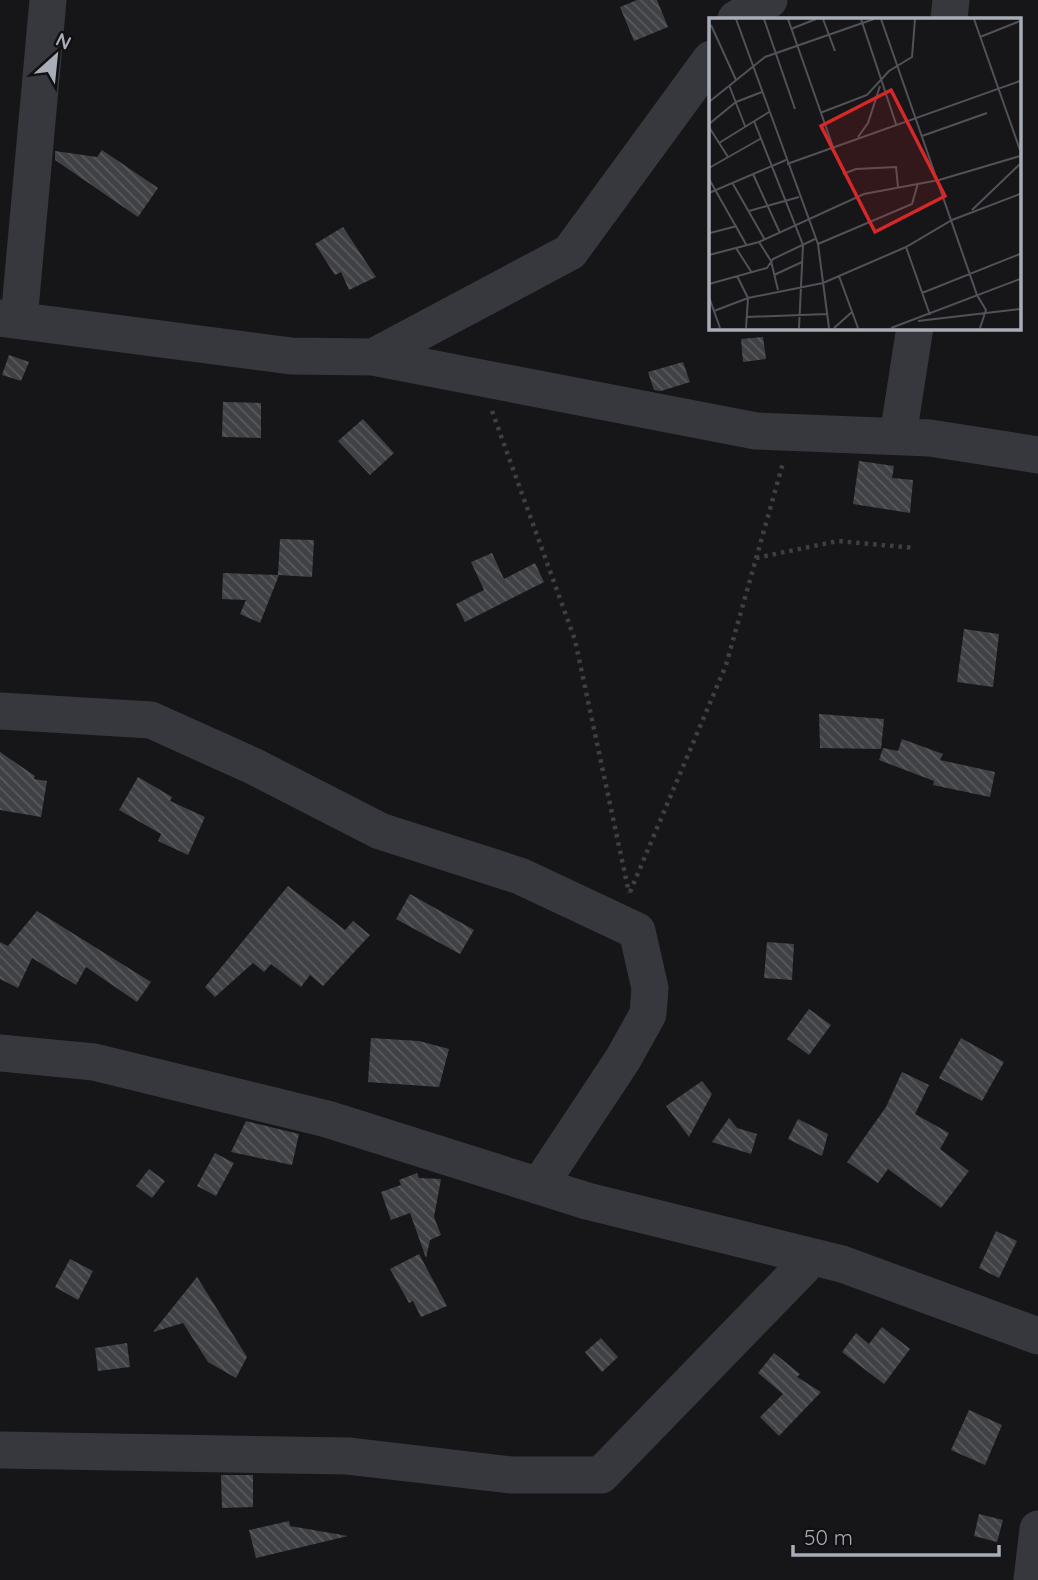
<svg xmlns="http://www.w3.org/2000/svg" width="1038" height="1580" font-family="Quicksand,sans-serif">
	<defs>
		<pattern id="building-back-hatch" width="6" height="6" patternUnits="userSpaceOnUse" patternTransform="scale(1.75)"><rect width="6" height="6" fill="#404145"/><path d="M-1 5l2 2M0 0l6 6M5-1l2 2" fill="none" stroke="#595a5e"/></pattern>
	</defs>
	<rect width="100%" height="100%" fill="#161618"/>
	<path fill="url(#building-back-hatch)" d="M637,0h20l11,27 -34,14 -14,-34z
		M102,150l56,38 -20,29 -83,-57v-9l42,6z
		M343,227l33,50 -27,13 -8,-18 -6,3 -20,-31z
		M763,337l3,22 -23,3 -2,-23z
		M9,355l20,7 -8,19 -19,-6z
		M683,362l7,20 -29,9 -7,-1 -6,-18z
		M223,402l38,1v35l-39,-1z
		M363,419l31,34 -24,22 -32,-34z
		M859,461l35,5 -2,12 21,2 -3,33 -57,-9z
		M280,539l34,1 -2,37 -33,-2 -19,48 -20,-9 6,-14 -24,-1 1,-26 55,2z
		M492,553l12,26 31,-16 9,19 -79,40 -9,-18 28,-14 -13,-28z
		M964,629l35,5 -6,53 -36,-5z
		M819,714l65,5 -3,30 -61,-1z
		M902,739l41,15 -3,6 55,12 -5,25 -57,-12 1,-4 -55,-21 4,-12 15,3z
		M0,752l35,24 -1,3 13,2 -6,36 -41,-7z
		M138,777l34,20 -2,4 35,16 -17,38 -30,-14 3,-7 -42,-24z
		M288,886l57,44 8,-9 17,14 -47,51 -13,-11 -9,12 -30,-23 -7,8 -11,-9 -38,34 -10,-10z
		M410,894l64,36 -14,24 -64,-35z
		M37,911l114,71 -14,20 -51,-35 -10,18 -44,-27 -14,30 -18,-9v-37l8,4z
		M767,942l27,2 -2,36 -28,-2z
		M809,1009l22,16 -22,30 -22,-16z
		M371,1038l48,3 30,8 -10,38 -71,-5z
		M961,1038l43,24 -22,39 -43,-23z
		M902,1072l27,13 -14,29 34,19 -9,16 29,22 -28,37 -53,-39 -10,14 -31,-21 39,-55z
		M702,1081l10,13 -23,43 -23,-31z
		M729,1118l8,10 20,6 -6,20 -39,-12z
		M798,1119l30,15 -6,22 -34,-17z
		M246,1121l53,13 -7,31 -61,-13z
		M215,1153l19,10 -18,33 -19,-10z
		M149,1169l16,12 -13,17 -16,-12z
		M417,1173l2,5 22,1 -7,38 7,18 -11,5 -4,18 -16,-45 -19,7 -10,-28 20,-7 -2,-5z
		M996,1231l21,10 -18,37 -20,-10z
		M419,1254l28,52 -26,11 -8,-16 -4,2 -19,-34z
		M70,1259l23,12 -15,29 -23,-13z
		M197,1277l50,80 -11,21 -28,-16 -25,-39 -30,9z
		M882,1327l28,22 -26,35 -42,-32 14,-19 13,11z
		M601,1338l17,19 -16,15 -17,-20z
		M127,1343l3,24 -32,4 -3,-23z
		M774,1353l26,21 -3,3 24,15 -42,44 -19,-19 23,-23 -25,-21z
		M969,1410l33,15 -17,40 -34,-15z
		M221,1475h32v32l-31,1z
		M979,1514l24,6 -6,22 -23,-6z
		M289,1521l1,5 58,10 -92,22 -7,-28z"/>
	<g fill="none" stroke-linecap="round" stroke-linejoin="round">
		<path stroke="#3d3f44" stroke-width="4.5" stroke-dasharray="3.5 5" stroke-linecap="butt" d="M492,411l83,229 54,253
			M756,558l82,-17 77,7
			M630,892l96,-227 57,-202"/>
		<path stroke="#37383d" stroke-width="37" d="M736,19l33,-19
			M949,19l2,-19
			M0,318l291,38 82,1 383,74 174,7 108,17
			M19,320l29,-320
			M373,357l197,-105 141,-193
			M898,436l17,-109
			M0,711l151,9 102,46 127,65 140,45 117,55 13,57 -2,26 -25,45 -84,127
			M0,1053l94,9 233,57 260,82 255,63 196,72
			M0,1450l348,6 164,19h89l202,-208
			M1032,1580l6,-51"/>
	</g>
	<g transform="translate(709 18)">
		<rect width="312" height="312" fill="#161618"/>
		<path fill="none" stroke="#505258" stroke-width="2" d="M27,1l82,225 11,84M55,1l31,90M79,1l45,128M114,1l12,32M152,1l35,105M172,1l96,276 9,15 -6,18M265,1l46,131M2,7l25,55M82,11l25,-10M271,19l40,-16M20,67l16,41M0,84l56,-45 109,-38M111,95l47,-18 22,-24 23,-14 3,-38M45,103l49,124 -4,83M0,106l27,-22 26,-10M0,109l19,30M213,118l65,-23M149,119l10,-14 12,-37M10,125l50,-31M78,146l233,-83M0,150l51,-29M44,156l27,59M134,156l13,-5 40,-2 2,20M0,161l38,67M24,166l32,56M0,175l77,-33M263,192l48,-46M40,193l50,-14M1,215l27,-7M50,224l12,19 7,29M109,226l94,-40 6,-21M197,229l24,68M27,230l16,25M0,237l50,-13 105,-48 75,-14 81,-24M65,257l28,-13M28,258l11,22 -2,30M130,258l19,52M0,266l58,-16 6,-9 42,-20M213,275l98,-39M0,279l11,31M5,293l34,-13 75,-15 83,-36 46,-27 68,-26M38,299l80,-3M209,303l102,-12M125,310l18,-16M182,310l129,-49"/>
		<path fill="#d62828" fill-opacity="0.15" stroke="#d62828" stroke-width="3.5" d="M182,72l54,106 -70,36 -54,-106z"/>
		<rect width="312" height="312" fill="none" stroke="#a8adb8" stroke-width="3.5"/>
	</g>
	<g transform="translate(56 56) rotate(27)" stroke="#111113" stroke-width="5" paint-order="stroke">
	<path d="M0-5L12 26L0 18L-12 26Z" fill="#a8adb8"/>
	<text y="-10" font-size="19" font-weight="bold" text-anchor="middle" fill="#a8adb8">N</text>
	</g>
	<path d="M793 1545v10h206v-10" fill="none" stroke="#a8adb8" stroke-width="3.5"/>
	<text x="804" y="1545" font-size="21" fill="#a8adb8" stroke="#111113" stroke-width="5" paint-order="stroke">50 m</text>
</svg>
